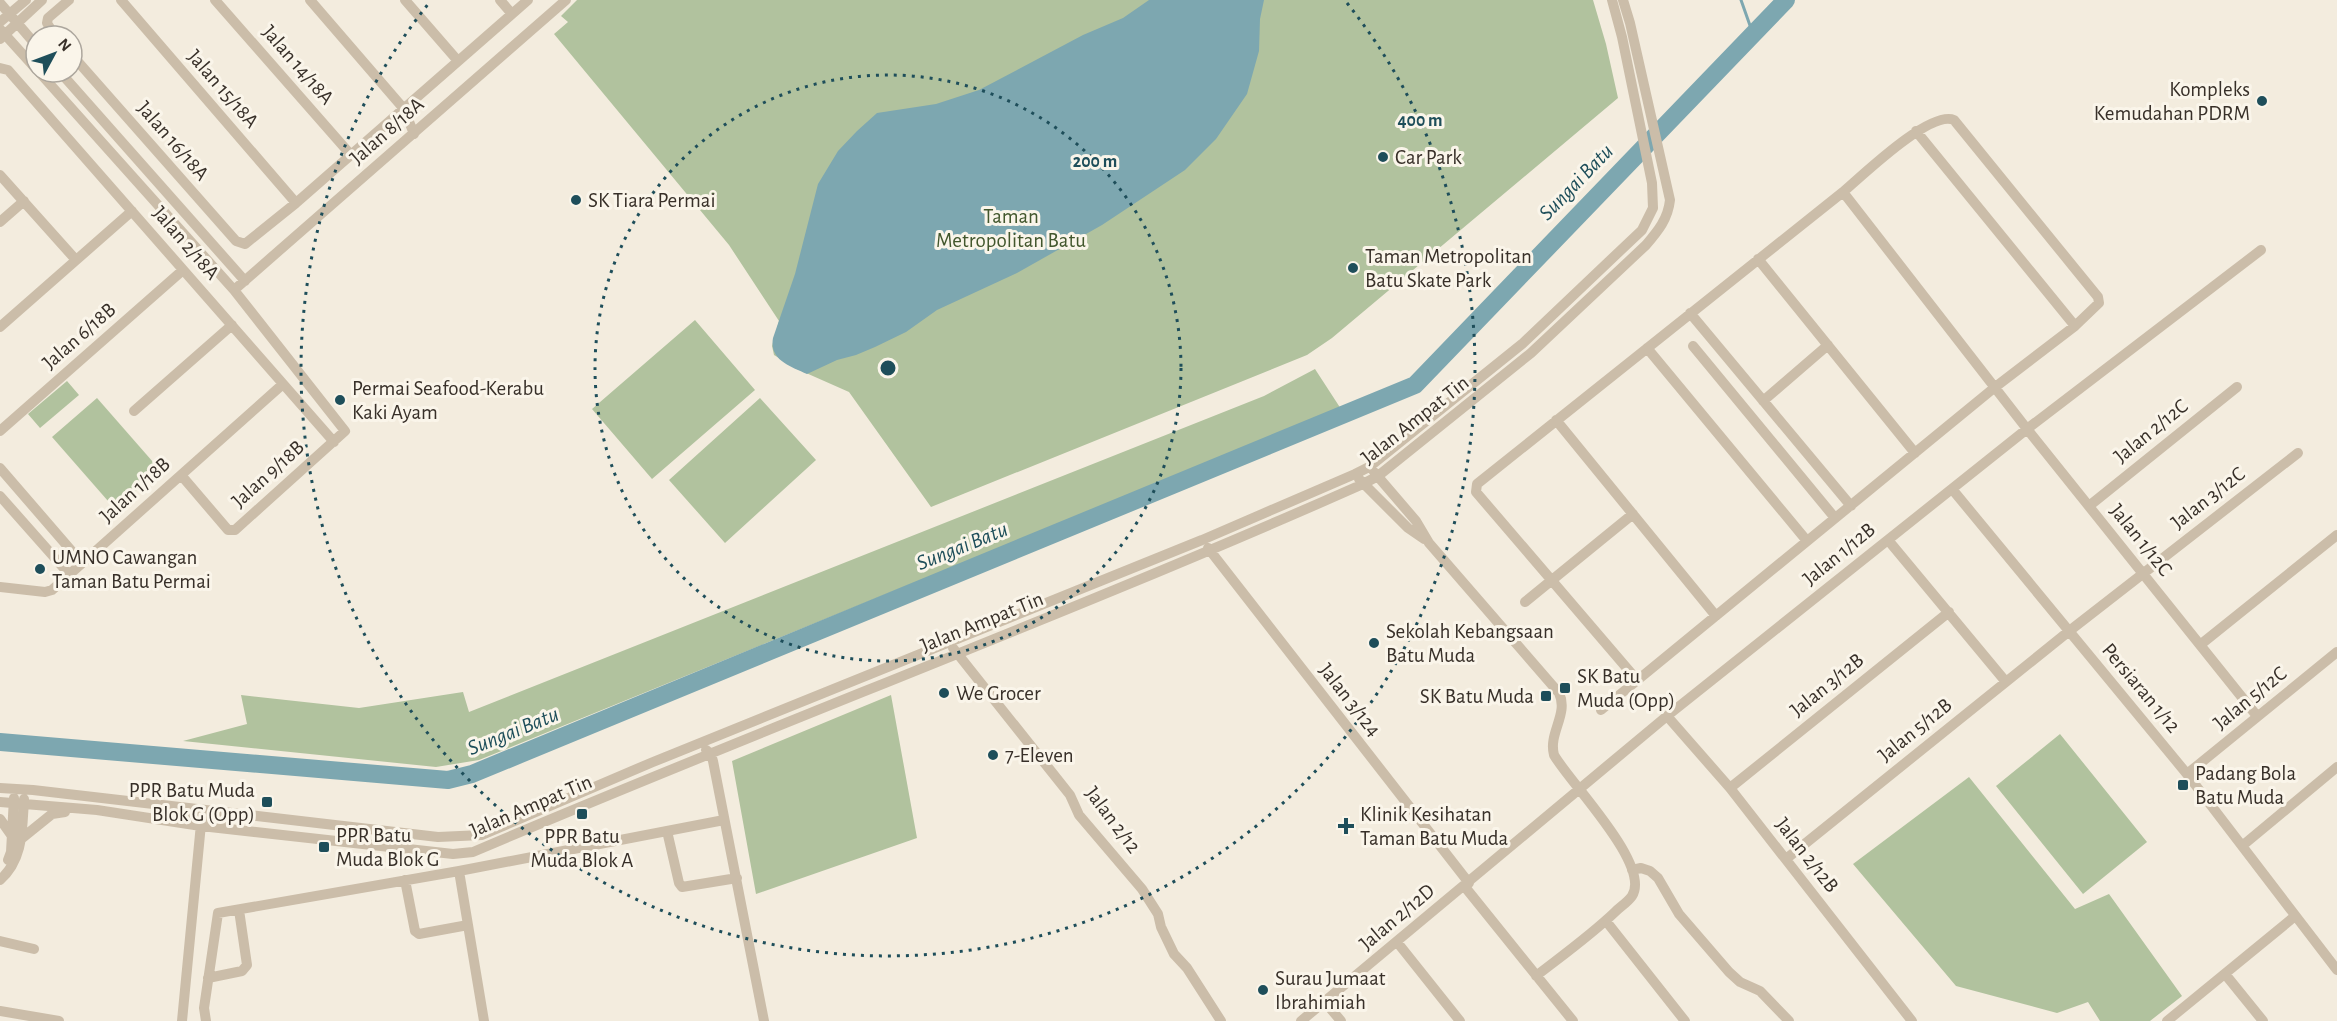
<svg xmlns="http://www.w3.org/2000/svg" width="2337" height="1021" font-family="'Alegreya Sans',sans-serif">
	<rect width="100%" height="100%" fill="#f3ecde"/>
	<path fill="#b1c29e" d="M577,0h1016l13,44 12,54 -286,240 -25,17 -376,152 -82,-115 -52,-23 -23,-14 -2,-9 7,-25 -50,-76 -175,-211 14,-12 -7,-6z
		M695,320l60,70 -103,89 -60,-70z
		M1315,369l26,40 -862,351 -43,7 -253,-26 64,-17 -6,-29 118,13 104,-16 6,20 795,-316z
		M67,381l12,14 -39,33 -12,-14z
		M97,398l63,72 -45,39 -63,-72z
		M760,398l56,62 -91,83 -56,-63z
		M891,695l26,143 -161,56 -24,-133z
		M2060,734l87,108 -64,52 -87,-108z
		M1969,777l106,132 34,-15 73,102 -32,25h-50l-12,-19 -31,11 -101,-27 -103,-122z"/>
	<path fill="#7da7b0" d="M1149,0h115l-4,19 -1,32 -12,43 -31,45 -31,31 -83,55 -85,48 -80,37 -31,22 -31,15 -19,8 -19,5 -30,14c-17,-8 -38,-14 -34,-36l22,-64 23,-90 20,-33 19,-20 20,-18 59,-9 43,-14 104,-55 40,-17z"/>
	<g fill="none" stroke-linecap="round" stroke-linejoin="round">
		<path stroke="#7da7b0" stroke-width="3" d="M1741,0l12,34"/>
		<path stroke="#7da7b0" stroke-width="18" d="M0,742l448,38 24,-6 943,-389 371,-385"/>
		<path stroke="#cbbda9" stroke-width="10" d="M121,0l175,203
			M215,0l136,155
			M310,0l94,109 10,25
			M405,0l53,61
			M500,0l12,14
			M0,3l36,42
			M0,22l26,-22
			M0,29l36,40
			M55,36l-8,-13 1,-5 21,-18
			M0,39l42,-39
			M72,55l164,186 9,3 51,-41 232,-203
			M0,68l8,2 326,372
			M39,72l195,218 111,141 -110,99h-7l-47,-55
			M60,72l185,209
			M1916,131l159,195
			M0,175l76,85
			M0,222l24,-21
			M1758,259l157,194
			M234,290l332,-290
			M1690,313l161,193
			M0,327l132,-116
			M1693,346l142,172
			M1647,348l160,193
			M1763,401l65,-56
			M134,411l98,-86
			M1556,420l160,196
			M0,431l183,-161
			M0,468l82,95
			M1374,472l42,49 13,22 130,150c10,21 -11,40 -5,62 15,27 98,110 78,141 -4,6 -12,11 -17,16 -24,23 -52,43 -79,64
			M1359,479l49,49 16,11
			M1952,489l235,285 150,196
			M0,496l69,78
			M2089,506l148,-119
			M1888,540l118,142
			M1208,548l261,335
			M0,587l45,5 7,-2 231,-206
			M1525,602l108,-88
			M2200,645l137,-110
			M953,648l117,147 9,20 63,74 16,25 3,13 13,27 13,14 34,53
			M1637,680l-161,-188 1,-8 366,-292 184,237 230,287
			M1601,710l393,-322 81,-62 24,-23 -1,-6 -144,-177c-24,-10 -91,55 -111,72
			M1667,716l63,72 182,233
			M706,750l5,4 2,7 51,260
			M2187,774l150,-122
			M0,788l33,2 405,47 44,-2 171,-73 549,-222 153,-66 14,-7 153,-123 120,-114 11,-22 -1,-25 -30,-146 -10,-37
			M1730,788l219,-176
			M0,802l97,8 104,16 252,28 20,-2c295,-126 597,-238 890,-368l15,-8 153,-123 115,-108c12,-14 22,-26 24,-45l-40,-177 -7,-23
			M175,811l23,8 3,5 -19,197
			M0,819l12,17
			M201,826l5,-6 27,-2
			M667,831l12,52 3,4 55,-9
			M21,839l31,-25 13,-2
			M2242,846l95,-79
			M1786,859l282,-227 230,-179
			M8,860l3,-8 3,-54
			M1632,870l9,-2 9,3 8,7 21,36 50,58 11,10 20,9 29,30
			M459,871l25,150
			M0,880c24,-21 22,-52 24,-81
			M405,880l10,51 4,3 49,-9
			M1465,887l108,134
			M1606,921l79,100
			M0,941l34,8
			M1397,942l63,79
			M2225,974l38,47
			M208,978l34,-7 5,-6 -8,-55
			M1325,1002l16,19
			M0,1011l59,10
			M206,1021l-2,-13 14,-95 241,-42 265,-51
			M1301,1021l366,-305 360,-287 234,-179
			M2167,1021l127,-104"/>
	</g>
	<g fill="none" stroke="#1e4e5a" stroke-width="3" stroke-dasharray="3 6">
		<circle cx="888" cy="368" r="293"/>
		<path d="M1347 3A587 587 0 1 1 429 3"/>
	</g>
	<g fill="#1e4e5a" stroke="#faf5ea" stroke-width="2">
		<circle cx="2262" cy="101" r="6"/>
		<circle cx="1383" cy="157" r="6"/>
		<circle cx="576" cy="200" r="6"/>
		<circle cx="1353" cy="268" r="6"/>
		<circle cx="340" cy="400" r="6"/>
		<circle cx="40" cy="569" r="6"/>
		<circle cx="1374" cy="643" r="6"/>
		<rect x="1559" y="682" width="12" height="12" rx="3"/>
		<circle cx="944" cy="693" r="6"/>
		<rect x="1540" y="690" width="12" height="12" rx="3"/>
		<circle cx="993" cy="755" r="6"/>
		<rect x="2177" y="779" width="12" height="12" rx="3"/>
		<rect x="261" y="796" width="12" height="12" rx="3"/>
		<rect x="576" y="808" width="12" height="12" rx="3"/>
		<path d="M1343 817h6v6h6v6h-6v6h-6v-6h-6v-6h6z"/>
		<rect x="318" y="841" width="12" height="12" rx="3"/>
		<circle cx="1263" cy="990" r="6"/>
	</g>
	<g text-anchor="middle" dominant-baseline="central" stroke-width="6" stroke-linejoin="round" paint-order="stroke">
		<g font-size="21" fill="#383029" stroke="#faf5ea">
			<text transform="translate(298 65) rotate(49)">Jalan 14/18A</text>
			<text transform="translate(223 89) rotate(49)">Jalan 15/18A</text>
			<text transform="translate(387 131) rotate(-41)">Jalan 8/18A</text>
			<text transform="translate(173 141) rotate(49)">Jalan 16/18A</text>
			<text transform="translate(186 243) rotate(49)">Jalan 2/18A</text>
			<text transform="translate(79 336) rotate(-41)">Jalan 6/18B</text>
			<text transform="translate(1415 420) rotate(-38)">Jalan Ampat Tin</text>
			<text transform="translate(2151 431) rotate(-39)">Jalan 2/12C</text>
			<text transform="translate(268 474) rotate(-42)">Jalan 9/18B</text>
			<text transform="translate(135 490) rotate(-42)">Jalan 1/18B</text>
			<text transform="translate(2208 498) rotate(-38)">Jalan 3/12C</text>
			<text transform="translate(2141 540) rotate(51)">Jalan 1/12C</text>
			<text transform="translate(1839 554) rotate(-39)">Jalan 1/12B</text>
			<text transform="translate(982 622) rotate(-22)">Jalan Ampat Tin</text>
			<text transform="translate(1827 685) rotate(-39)">Jalan 3/12B</text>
			<text transform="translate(2141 688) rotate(50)">Persiaran 1/12</text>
			<text transform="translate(2250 698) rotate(-39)">Jalan 5/12C</text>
			<text transform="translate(1350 700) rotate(52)">Jalan 3/124</text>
			<text transform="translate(1915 730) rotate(-39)">Jalan 5/12B</text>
			<text transform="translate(531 806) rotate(-23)">Jalan Ampat Tin</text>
			<text transform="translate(1113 820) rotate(53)">Jalan 2/12</text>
			<text transform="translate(1807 855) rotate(52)">Jalan 2/12B</text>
			<text transform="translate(1397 917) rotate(-40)">Jalan 2/12D</text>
		</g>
		<g font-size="21" fill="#383029" stroke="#faf5ea" text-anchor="start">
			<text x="2250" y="89" text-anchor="end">Kompleks<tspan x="2250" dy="24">Kemudahan PDRM</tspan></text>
			<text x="1395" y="157">Car Park</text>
			<text x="588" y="200">SK Tiara Permai</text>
			<text x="1365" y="256">Taman Metropolitan<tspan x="1365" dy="24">Batu Skate Park</tspan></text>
			<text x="352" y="388">Permai Seafood-Kerabu<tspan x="352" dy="24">Kaki Ayam</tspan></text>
			<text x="52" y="557">UMNO Cawangan<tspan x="52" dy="24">Taman Batu Permai</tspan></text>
			<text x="1386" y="631">Sekolah Kebangsaan<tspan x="1386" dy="24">Batu Muda</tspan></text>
			<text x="1577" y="676">SK Batu<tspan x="1577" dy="24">Muda (Opp)</tspan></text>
			<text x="956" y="693">We Grocer</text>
			<text x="1534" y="696" text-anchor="end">SK Batu Muda</text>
			<text x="1005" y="755">7-Eleven</text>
			<text x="2195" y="773">Padang Bola<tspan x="2195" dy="24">Batu Muda</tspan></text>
			<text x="255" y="790" text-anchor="end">PPR Batu Muda<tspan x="255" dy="24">Blok G (Opp)</tspan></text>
			<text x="1360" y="814">Klinik Kesihatan<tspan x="1360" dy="24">Taman Batu Muda</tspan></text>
			<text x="336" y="835">PPR Batu<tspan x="336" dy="24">Muda Blok G</tspan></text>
			<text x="582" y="836" text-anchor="middle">PPR Batu<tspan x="582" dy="24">Muda Blok A</tspan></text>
			<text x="1275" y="978">Surau Jumaat<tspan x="1275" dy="24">Ibrahimiah</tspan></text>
		</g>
		<g font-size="21" fill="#42572d" stroke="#faf5ea">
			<text x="1011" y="216">Taman<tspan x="1011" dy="24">Metropolitan Batu</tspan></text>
		</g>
		<g font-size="22" font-style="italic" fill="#1e4e5a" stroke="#faf5ea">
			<text transform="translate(1576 182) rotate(-46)">Sungai Batu</text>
			<text transform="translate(962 546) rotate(-22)">Sungai Batu</text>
			<text transform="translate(513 731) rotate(-22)">Sungai Batu</text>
		</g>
	</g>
	<circle cx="888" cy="368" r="9" fill="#1e4e5a" stroke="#faf5ea" stroke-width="3"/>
	<g font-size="18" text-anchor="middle" font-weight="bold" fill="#1e4e5a" stroke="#faf5ea" stroke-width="6" stroke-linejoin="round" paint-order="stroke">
		<text x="1420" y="126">400 m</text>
		<text x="1095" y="167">200 m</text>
	</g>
	<g transform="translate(54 54) rotate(49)"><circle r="28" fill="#faf5ea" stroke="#aca69d" stroke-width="1.5"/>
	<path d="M0-4.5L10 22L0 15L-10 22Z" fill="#1e4e5a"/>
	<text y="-9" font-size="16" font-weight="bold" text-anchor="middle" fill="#383029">N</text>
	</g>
</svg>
